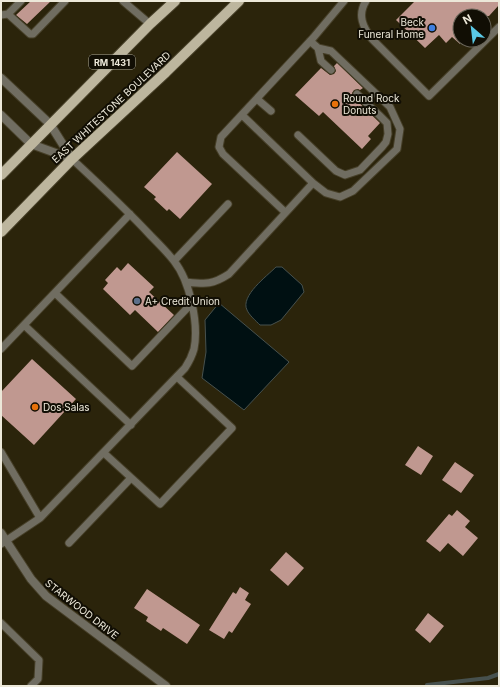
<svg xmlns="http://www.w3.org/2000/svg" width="500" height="687" font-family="Inter,sans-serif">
	<rect width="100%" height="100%" fill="#2b240b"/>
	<path fill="#001012" stroke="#47514e" d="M276,267h6l20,18 2,7 -23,28 -10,5h-11c-4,-4 -11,-10 -13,-15 -7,-14 20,-34 29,-43z
		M219,303l70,59 -45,48 -42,-32 4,-26 -1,-32z"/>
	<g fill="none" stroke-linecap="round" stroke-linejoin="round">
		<path stroke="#47514e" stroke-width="4" d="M427,685l61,-7 11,-4"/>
	</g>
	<path fill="#c09890" d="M31,1h20l-24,23 -11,-9z
		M415,1h84v4l-10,11h-29v28l-8,-7 -6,6 -7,-8 -14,13 -29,-28z
		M337,63l26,25 -3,2 -2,-1 -4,1 -2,3 1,4 27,26 -12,13 3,3 -9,10 -39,-37 -4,4 -24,-21 26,-27 9,7 4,-1 2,-3 -2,-5z
		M177,152l35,32 -32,35 -11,-10 -2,2 -13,-12 2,-2 -12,-10z
		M128,263l26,24 -5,5 25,23 -16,17 -23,-22 -5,5 -27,-26 5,-6 -3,-3 12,-13 4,4z
		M32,359l44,40 -42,46 -33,-30v-23z
		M418,446l15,10 -12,19 -16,-10z
		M455,462l19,13 -13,18 -19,-13z
		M457,510l13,11 -5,6 13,11 -15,18 -15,-13 -8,9 -14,-11 23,-27 3,2z
		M286,552l18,16 -16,18 -18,-16z
		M240,587l9,6 -4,7 6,4 -19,29 -3,-2 -5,8 -15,-9 24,-38 3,2z
		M147,589l53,36 -13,19 -24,-16 -2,3 -15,-10 2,-4 -14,-9z
		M428,613l16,13 -14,17 -15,-13z"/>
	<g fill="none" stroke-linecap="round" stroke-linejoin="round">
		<defs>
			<path id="service" d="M123,1l27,23
				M366,1c-9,14 -3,26 6,38l57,57 70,-69
				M8,14l22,20h3l32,-33
				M1,15l7,-1 13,-13
				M318,48l3,13 10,9
				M257,99l14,12
				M242,115l71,68 13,10 14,4 13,-6 44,-42 3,-20 -10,-22 -59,-56 -13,-3 -8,-7
				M298,135l38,36 9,4 15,-5 22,-23 4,-5 2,-8 -1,-11 -8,-8 -22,-21
				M285,212l-62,-58 -4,-7 2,-10 92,-99 31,-37
				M174,261l54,-57
				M186,282c20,2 26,3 43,-8l84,-91
				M55,293l77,73 60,-63
				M24,325l107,100
				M1,349l129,-135
				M1,452l39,66
				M104,453l56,51 72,-76 -55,-51
				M69,543l62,-65
				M1,544l39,-26 145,-150c4,-6 7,-12 9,-19 5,-25 -4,-68 -20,-88 -7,-9 -15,-17 -23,-25 -25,-27 -52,-52 -79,-77
				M1,623l38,37 -1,19 -7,7"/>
			<path id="minor" d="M1,533l30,46 15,17 120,90"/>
			<path id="tertiary" d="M1,78l49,46 22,35
				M1,115l30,29 41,15"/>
			<path id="primary" d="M1,175l149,-151 25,-23
				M1,232l71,-73 94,-87 73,-71"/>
		</defs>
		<use href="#service" stroke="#463f28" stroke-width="9"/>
		<use href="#minor" stroke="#463f28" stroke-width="10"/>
		<use href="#tertiary" stroke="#463f28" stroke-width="10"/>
		<use href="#primary" stroke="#463f28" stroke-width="12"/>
		<use href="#service" stroke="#706d61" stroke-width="7"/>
		<use href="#minor" stroke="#706d61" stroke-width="8"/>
		<use href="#tertiary" stroke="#706d61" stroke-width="8"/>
		<use href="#primary" stroke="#bdb69e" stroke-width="10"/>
	</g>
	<circle fill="#3f7fe0" stroke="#110e04" stroke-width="1.5" cx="432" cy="28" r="4"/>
	<g fill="#e8710a" stroke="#110e04" stroke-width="1.5">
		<circle cx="335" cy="104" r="4"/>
		<circle cx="35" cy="407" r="4"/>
	</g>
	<circle fill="#5c6f8a" stroke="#110e04" stroke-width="1.5" cx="137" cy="301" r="4"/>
	<g text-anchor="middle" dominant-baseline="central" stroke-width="4" stroke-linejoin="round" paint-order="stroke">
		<rect fill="#110e04" stroke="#aaa799" stroke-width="1" x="89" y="55" width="46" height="14" rx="3"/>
		<g font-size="9" font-weight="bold" fill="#ece8d9">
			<text x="112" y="62">RM 1431</text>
		</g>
		<g font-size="10" fill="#ece8d9" stroke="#110e04" text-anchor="start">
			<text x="424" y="22" text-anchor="end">Beck<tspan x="424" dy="12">Funeral Home</tspan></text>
			<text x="343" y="98">Round Rock<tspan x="343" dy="12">Donuts</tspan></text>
			<text x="145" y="301">A+ Credit Union</text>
			<text x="43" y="407">Dos Salas</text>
		</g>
		<g font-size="10" fill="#ece8d9" stroke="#110e04">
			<text transform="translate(111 107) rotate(-43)">EAST WHITESTONE BOULEVARD</text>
			<text transform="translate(82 609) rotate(38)">STARWOOD DRIVE</text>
		</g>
	</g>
	<rect width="500" height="687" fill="none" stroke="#ece8d9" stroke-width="4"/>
	<g transform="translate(472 28) rotate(332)"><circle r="19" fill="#110e04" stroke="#696559"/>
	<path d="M0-3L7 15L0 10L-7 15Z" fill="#5ac8e5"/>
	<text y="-6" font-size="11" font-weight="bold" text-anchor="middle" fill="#ece8d9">N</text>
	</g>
</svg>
